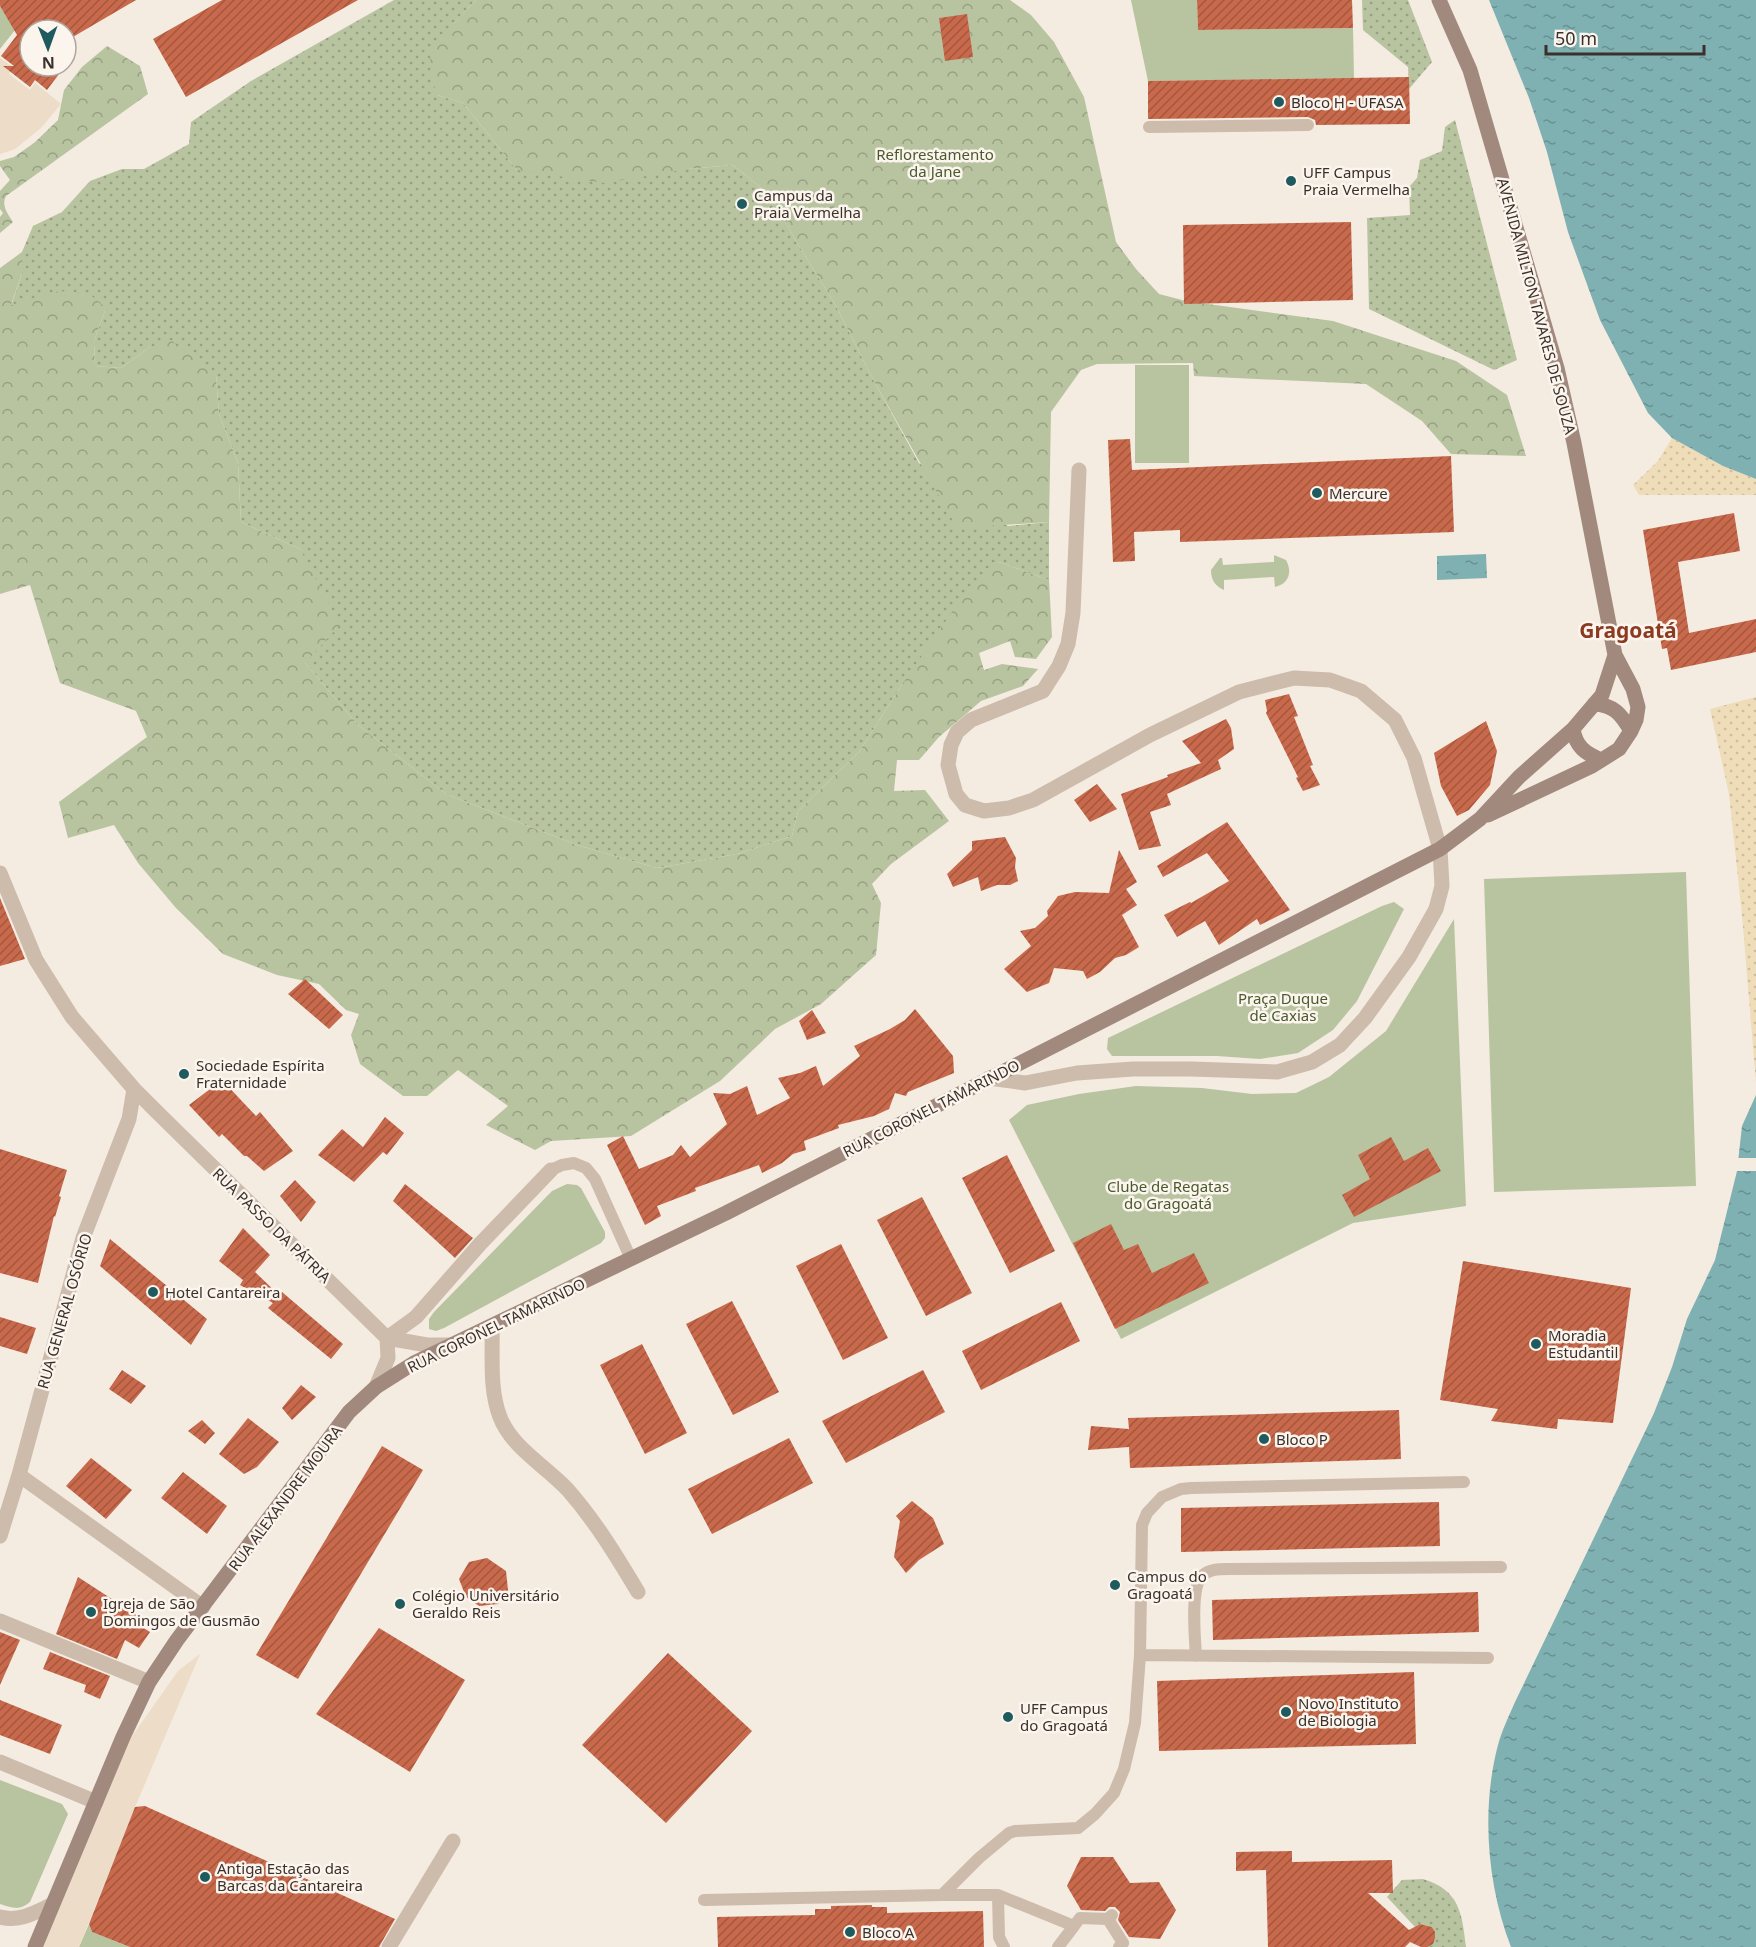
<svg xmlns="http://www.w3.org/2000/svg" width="1756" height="1947" font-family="'Noto Sans',sans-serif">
	<defs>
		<pattern id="grass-dots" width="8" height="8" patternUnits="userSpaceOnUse" patternTransform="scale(1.5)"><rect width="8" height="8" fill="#b8c4a0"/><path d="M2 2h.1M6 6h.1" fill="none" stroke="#97a083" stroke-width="1.8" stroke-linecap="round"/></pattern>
		<pattern id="forest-crowns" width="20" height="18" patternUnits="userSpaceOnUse" patternTransform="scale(1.5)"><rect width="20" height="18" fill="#b8c4a0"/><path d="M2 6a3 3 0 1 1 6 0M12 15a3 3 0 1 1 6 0" fill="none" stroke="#97a083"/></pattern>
		<pattern id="sand-dots" width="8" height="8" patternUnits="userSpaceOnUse" patternTransform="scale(1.5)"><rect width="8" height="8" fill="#efdcb8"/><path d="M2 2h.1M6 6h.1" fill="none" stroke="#cebd9e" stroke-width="1.8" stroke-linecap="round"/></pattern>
		<pattern id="water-ripples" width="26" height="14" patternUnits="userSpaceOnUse" patternTransform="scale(1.5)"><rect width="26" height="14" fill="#7fb0b2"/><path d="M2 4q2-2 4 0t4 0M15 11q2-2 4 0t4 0" fill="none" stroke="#699091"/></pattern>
		<pattern id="building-hatch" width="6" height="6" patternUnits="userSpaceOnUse" patternTransform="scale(1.5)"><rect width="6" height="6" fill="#c8694b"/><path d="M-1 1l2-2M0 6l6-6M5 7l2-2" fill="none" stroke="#a4573f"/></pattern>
	</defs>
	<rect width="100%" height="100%" fill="#f4ebe1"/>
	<path fill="url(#grass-dots)" d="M394,0h82l-23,24 -16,71 26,8 54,67 171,-1 45,-4 38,31 25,45 40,65 39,77 44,80 89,63 41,-4v58l-50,-18 -98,124 -42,66 -61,59 -6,25 -55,18 -80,14 -80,-23 -131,-51 -88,-69 -53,-62 -5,-114 -59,-27 -3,-59 -19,-49 -3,-39 -66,-28 -29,21 -26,-2 -1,-25 12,-33 -82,-6 -13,4 11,-33v-21l11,-26 29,-14 28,-31 32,-12h22l45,-25 2,-22 60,-41z
		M1362,0h46l24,62 -23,27 -1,-22 -45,-37z
		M1455,120l62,240 -23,10 -125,-61 -2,-91 43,-3 -1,-28 8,-9 3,-18 22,-9 3,-24z
		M1423,1879c37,11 39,35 43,68h-40c10,-4 11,-12 6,-20l-12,-3 -5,3 -28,-30 15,-17z"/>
	<path fill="url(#forest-crowns)" d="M476,0h534l21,15 23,27 30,55 32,145 20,27 23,25 27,7 147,20 123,40 51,34 19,61 -75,-2 -29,-33 -56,-37 -172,-8 -1,-13 -96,1 -16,6 -30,42 -2,110 -92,6 -82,-145 -39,-77 -40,-65 -25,-45 -38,-31 -45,4 -83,14 -88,-13 -54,-67 -26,-8c-4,-13 -9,-28 -6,-42 2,-11 36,-43 45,-53z
		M107,46l33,20 8,28 -142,102c-5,10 2,18 7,26l-13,11v-16l3,-4 -3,-4v-18l10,-11 -10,-14v-5l14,-4 20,-14 24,-23 6,-30 18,-23z
		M22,252v21l-11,32 48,-14 29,2 18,15 -12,33 1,25 26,2 29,-21 22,-6 44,34 3,39 19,49 3,59 59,27 40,76 -35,38 53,62 88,69 131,51 80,23 80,-14 55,-18 6,-25 61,-59 42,-66 66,-96 32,-28 50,18 3,57 -16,22 -21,-2 -5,-16 -31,12 5,17 18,-6 36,5 -15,17 -42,15 -42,36 -20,23h-22l-3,31 31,-1 24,31 -58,43 -19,20 9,19 -5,52 -55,49 -46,25 -55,52 -89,55 -80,5 -16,9 -49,-25 22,-19 -50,-36 -31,26h-24l-43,-32 -9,-29 8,-21 -13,-4 -27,-26 -42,-9 -54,-21 -47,-46 -38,-45 -24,-38 -46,13 -9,-36 88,-65 -11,-26 -76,-28 -30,-98 -30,9v-326z"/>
	<path fill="url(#sand-dots)" d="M1672,438l51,28 33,13v16h-117l-6,-10 25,-24z
		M1756,697v385l-14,-167 -13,-121 -19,-85z"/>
	<path fill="#b8c4a0" d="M1131,0h66l1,30 155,-2 1,50 -206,3z
		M0,6l15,24 -15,19z
		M1135,365h54v98h-54z
		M1274,555l12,5c7,13 2,24 -11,27l-1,-10 -50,3v10c-9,-4 -13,-10 -13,-20l9,-12h2l1,7 51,-3z
		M1686,872l10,314 -202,6 -10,-313z
		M1394,902l10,7 -47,92 -24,29 -35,23 -38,6 -43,-3h-105l-5,-7 1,-11 274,-132z
		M1454,919l12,287 -113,17 -232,116 -112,-219 18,-15 52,-11 57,-8 66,2 50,6 44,-1 33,-16 57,-46z
		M567,1184l10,1 4,3 24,44v6l-4,5 -157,85 -8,3 -7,-2v-10l5,-7 118,-121z
		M0,1780l62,24 6,10 -38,88c-11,9 -17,6 -30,2z
		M89,1924l3,8 38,15h-51z"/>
	<path fill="#ecdcc8" d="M0,58l13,9 -4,7 10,8 11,8 5,-7 26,21 -20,24 -26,21 -15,5z
		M200,1654l-65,153 -56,140h-44l77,-182 66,-94z"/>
	<path fill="url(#water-ripples)" d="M1489,0h267v479l-33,-13 -51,-28 -24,-25 -48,-93 -32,-88 -21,-80 -18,-54z
		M1486,554l1,24 -50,2v-24z
		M1756,1095v852h-245c-24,-62 -30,-138 -13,-202 4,-15 11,-29 17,-43l139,-289 18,-46 15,-48 28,-59 22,-89 5,-45z"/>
	<path fill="#f4ebe1" d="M1737,1158h19v13h-19z"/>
	<path fill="url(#building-hatch)" d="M0,0h136l-70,41v-11h-36v36h35l-18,24 -12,-10 -5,7 -27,-21h11l-13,-10 16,-21 -17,-29z
		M222,0h136l-172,97 -33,-58z
		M1197,0h155l1,28 -155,2z
		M967,14l6,43 -28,4 -6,-43z
		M1409,77l1,47 -94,1 -1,-5 -7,-3 -160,2v-38z
		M1351,222l2,78 -169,4 -1,-79z
		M1130,439l2,31 319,-14 3,76 -274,10v-12l-46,2 1,29 -22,1 -5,-122z
		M1734,513l6,38 -62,11 11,71 67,-14v33l-85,18 -4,-22 -5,1 -19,-119z
		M1289,694l9,22 -4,1 19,48 -3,1 10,19 -17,6 -7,-13 2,-1 -32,-64 1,-2 -2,-11z
		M1226,719l5,9 3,21 -16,11 3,9 -54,25 4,11 -21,7 11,34 -22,4 -18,-56 47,-17 -1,-2 34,-12 -19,-22z
		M1486,721l11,30 -7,34 -21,25 -12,6 -16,-30 -7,-33z
		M1097,784l20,25 -27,13 -16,-22z
		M1227,822l63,88 -30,15 -3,-6 -38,26 -14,-24 -28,16 -13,-22 26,-13 1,1 38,-22 -22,-28 -44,24 -6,-11z
		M1005,837l11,21 -1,9 3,14 -8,4h-13l-16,6 -3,-14 -25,10 -6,-13 25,-24v-9z
		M1119,850l18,32 -11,7 11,16 -15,10 17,32 -13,8 -11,3 -15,14 -13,7 -4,-8 -29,-3 -5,15 -22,9 -23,-23 27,-23 -11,-15 15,-3 13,-12 -1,-5 11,-15 17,-4 34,1z
		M0,898l25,61 -25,7z
		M305,979l38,36 -14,14 -41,-35z
		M915,1009l38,47 1,17 -46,19 -2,4 -11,-3 -6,16 -15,7 -36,9 1,3 -35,13 2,9 -13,4 -11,9 -20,10 -3,-8 -64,23 1,3 -39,15 4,10 -16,9 -38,-80 16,-9 16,33 34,-14 8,-10 9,12 37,-33 -14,-31 17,1 17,-8 10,29 33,-17 -12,-20 22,-5 16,-7 7,20 37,-30 -6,-10 36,-17 15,-9z
		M812,1010l14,23 -19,7 -8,-19z
		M222,1080l34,36 4,-4 33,39 -29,20 -17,-15h-3l-22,-22 -3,3 -30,-32z
		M385,1117l19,16 -17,22 -4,-3 -29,30 -36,-27 24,-26 21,18z
		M1391,1137l13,24 24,-13 13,23 -87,46 -12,-22 28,-16 -12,-24z
		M0,1149l67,21 -8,26 2,1 -6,20 -1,-1 -16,67 -38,-10z
		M1007,1155l48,96 -45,22 -48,-95z
		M295,1180l21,22 -15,20 -21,-26z
		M405,1184l68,54 -18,20 -62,-57z
		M922,1197l50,96 -46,23 -49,-96z
		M1111,1224l13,26 14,-6 14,29 42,-20 15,30 -94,46 -42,-86z
		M243,1228l27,27 -15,17 24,23 3,-3 61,52 -12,15 -63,-51 5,-5 -33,-18 3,-5 -24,-19z
		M110,1239l97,80 -16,26 -91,-79z
		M841,1244l47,94 -45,22 -47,-94z
		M1463,1261l168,27 -18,135 -55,-4 -1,10 -66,-8 7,-12 -58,-9z
		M732,1301l47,91 -46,23 -47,-91z
		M1061,1302l19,39 -99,49 -19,-39z
		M0,1317l36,11 -9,26 -27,-8z
		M642,1344l45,89 -42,21 -45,-89z
		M122,1370l24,16 -15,18 -22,-15z
		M923,1370l22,42 -99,51 -24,-42z
		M301,1385l15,12 -24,23 -10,-12z
		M1399,1410l2,49 -271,9 -1,-21 -41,3 3,-24 38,3 -1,-11z
		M248,1418l31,24 -22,25 -13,7 -25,-20z
		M202,1420l13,13 -10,11 -17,-13z
		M789,1438l24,45 -101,51 -24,-45z
		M382,1446l41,24 -125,209 -42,-24z
		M91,1458l41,32 -26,29 -40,-33z
		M183,1472l44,34 -20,28 -46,-36z
		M912,1501l21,17 11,26 -25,16 -13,13 -12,-16 6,-36 -4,-5z
		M1439,1502l1,44 -259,6v-44z
		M487,1558l19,13 2,19 -10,14 -19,2 -13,-9 -7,-18 10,-17z
		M78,1577l60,39 -4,6 16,10 -11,16 -14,-8 -8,19 -61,-25z
		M1478,1592l1,40 -266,8 -1,-40z
		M379,1628l86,52 -55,92 -94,-58z
		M0,1632l20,8 -20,45z
		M50,1652l60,24 -10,23 -16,-7 2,-7 -43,-16z
		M668,1653l84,78 -86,92 -84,-78z
		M1414,1672l2,72 -257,7 -2,-70z
		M0,1700l62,25 -12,29 -50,-19z
		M145,1806l106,48 144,65 -16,28h-249l-38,-15 -3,-8 46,-117z
		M1292,1851v11l100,-2 1,33h-25l41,37 11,-6 12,3 3,5v6l-2,6 -6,3h-6l-11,-5 -5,5h-137l-2,-77 -30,1v-19z
		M1081,1857h32l17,26 29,-1 17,28 -16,29 -31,-2 -11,-17 2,-8 -5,-5h-6l-4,4 -24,-1 -14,-24z
		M872,1905v2h15v6l96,-2 1,36h-266l-1,-30 98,-2v-6h16v-3z"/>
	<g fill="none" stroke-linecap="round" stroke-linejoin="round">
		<path stroke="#cdbbac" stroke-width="12" d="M1149,127l159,-2
			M551,1170l11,-5 12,-2 12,5 9,11 36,80
			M1140,1655l348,3
			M1196,1656c-1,-18 -6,-68 6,-80 7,-7 17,-7 26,-7l273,-2
			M942,1895h56l1,42 5,10
			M998,1895l76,31 6,-8 28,1 4,-4
			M704,1900l238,-5 37,-37 30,-25 6,-2 63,-3 17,-14 19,-21 10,-24 11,-46 5,-68 2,-130 5,-12 15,-16 19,-8 10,-1 273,-6
			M1108,1919l15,24 -4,4
			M1058,1947l16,-21"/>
		<path stroke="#cdbbac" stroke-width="15" d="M989,1078l36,5 52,-10 56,-4h58l86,3 35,-10 28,-17 25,-27 44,-61 27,-48 6,-23 -2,-37 -26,-91 -19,-38 -34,-29 -31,-11 -36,-2 -55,14 -89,43 -117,65 -24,8 -25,3 -19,-6 -9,-11 -8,-29 3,-20 6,-13 14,-12 72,-29 16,-25 9,-22 5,-31 6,-143
			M492,1326c1,29 -3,63 8,91 11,30 47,50 68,73 28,32 49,67 70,102
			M387,1338l29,-21 64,-73 71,-74
			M19,1475l184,132
			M0,1621l149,61
			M0,1762l96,40
			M0,1917c19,5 34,-4 51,-12
			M389,1947l64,-106"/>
		<path stroke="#cdbbac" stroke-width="15" d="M0,873l36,87 36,57 62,72 23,23 230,226 40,7h25
			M376,1387l12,-29 -1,-20
			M0,1536l19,-61 64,-237 46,-119 5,-30"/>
		<path stroke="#a18a7d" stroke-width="15" d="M1439,0l31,70 87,298 17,75 41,212 18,34 5,18 -2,13 -5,11 -12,18 -27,17 -104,49
			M1594,704c20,1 27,10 37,27
			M1573,729c3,18 12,24 28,31
			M35,1947l88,-210 26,-55 28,-42 172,-228 27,-25 38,-24 312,-150 714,-364 40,-30 39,-42 54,-48 29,-34 13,-40"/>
	</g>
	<g fill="#1f5a5e" stroke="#fbf5ee" stroke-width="2">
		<circle cx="1279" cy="102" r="6"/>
		<circle cx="1291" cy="181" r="6"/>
		<circle cx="742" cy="204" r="6"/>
		<circle cx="1317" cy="493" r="6"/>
		<circle cx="184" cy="1074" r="6"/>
		<circle cx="153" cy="1292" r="6"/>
		<circle cx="1536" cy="1344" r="6"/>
		<circle cx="1264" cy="1439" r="6"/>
		<circle cx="1115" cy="1585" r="6"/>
		<circle cx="400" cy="1604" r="6"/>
		<circle cx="91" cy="1612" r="6"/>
		<circle cx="1286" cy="1712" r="6"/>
		<circle cx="1008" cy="1717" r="6"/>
		<circle cx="205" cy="1877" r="6"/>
		<circle cx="850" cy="1932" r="6"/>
	</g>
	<g text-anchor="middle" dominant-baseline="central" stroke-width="5" stroke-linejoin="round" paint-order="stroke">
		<g font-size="15" fill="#3b302b" stroke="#fbf5ee" text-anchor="start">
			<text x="1291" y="102">Bloco H - UFASA</text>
			<text x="1303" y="172">UFF Campus<tspan x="1303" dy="17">Praia Vermelha</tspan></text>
			<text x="754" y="195">Campus da<tspan x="754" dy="17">Praia Vermelha</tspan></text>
			<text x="1329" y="493">Mercure</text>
			<text x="196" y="1065">Sociedade Espírita<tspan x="196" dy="17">Fraternidade</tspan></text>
			<text x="165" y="1292">Hotel Cantareira</text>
			<text x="1548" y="1335">Moradia<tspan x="1548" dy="17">Estudantil</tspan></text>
			<text x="1276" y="1439">Bloco P</text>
			<text x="1127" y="1576">Campus do<tspan x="1127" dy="17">Gragoatá</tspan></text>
			<text x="412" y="1595">Colégio Universitário<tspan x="412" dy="17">Geraldo Reis</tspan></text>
			<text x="103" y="1603">Igreja de São<tspan x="103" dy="17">Domingos de Gusmão</tspan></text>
			<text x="1298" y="1703">Novo Instituto<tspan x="1298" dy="17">de Biologia</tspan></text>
			<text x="1020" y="1708">UFF Campus<tspan x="1020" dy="17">do Gragoatá</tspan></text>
			<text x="217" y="1868">Antiga Estação das<tspan x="217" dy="17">Barcas da Cantareira</tspan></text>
			<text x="862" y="1932">Bloco A</text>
		</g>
		<g font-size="15" fill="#4a5a2e" stroke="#fbf5ee">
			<text x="935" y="154">Reflorestamento<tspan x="935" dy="17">da Jane</tspan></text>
			<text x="1283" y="998">Praça Duque<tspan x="1283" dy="17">de Caxias</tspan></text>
			<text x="1168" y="1186">Clube de Regatas<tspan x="1168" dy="17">do Gragoatá</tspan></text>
		</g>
		<g font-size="15" fill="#3b302b" stroke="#fbf5ee">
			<text transform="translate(1537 306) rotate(75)">AVENIDA MILTON TAVARES DE SOUZA</text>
			<text transform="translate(931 1108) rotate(-27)">RUA CORONEL TAMARINDO</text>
			<text transform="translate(272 1225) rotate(44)">RUA PASSO DA PÁTRIA</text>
			<text transform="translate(64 1311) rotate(-74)">RUA GENERAL OSÓRIO</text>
			<text transform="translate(496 1325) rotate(-26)">RUA CORONEL TAMARINDO</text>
			<text transform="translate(285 1498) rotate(-53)">RUA ALEXANDRE MOURA</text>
		</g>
		<g font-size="21" font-weight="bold" fill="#8c3b22" stroke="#fbf5ee">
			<text x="1628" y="630">Gragoatá</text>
		</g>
	</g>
	<g transform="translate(48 48) rotate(179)"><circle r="28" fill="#fbf5ee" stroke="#aea6a0" stroke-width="1.5"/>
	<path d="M0-4.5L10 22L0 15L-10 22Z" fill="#1f5a5e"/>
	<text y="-9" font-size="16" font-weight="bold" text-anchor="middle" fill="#3b302b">N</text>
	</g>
	<path d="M1546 45v9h158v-9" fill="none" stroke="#3b302b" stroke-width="3"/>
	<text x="1555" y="45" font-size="18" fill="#3b302b" stroke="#fbf5ee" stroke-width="4.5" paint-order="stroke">50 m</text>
</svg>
